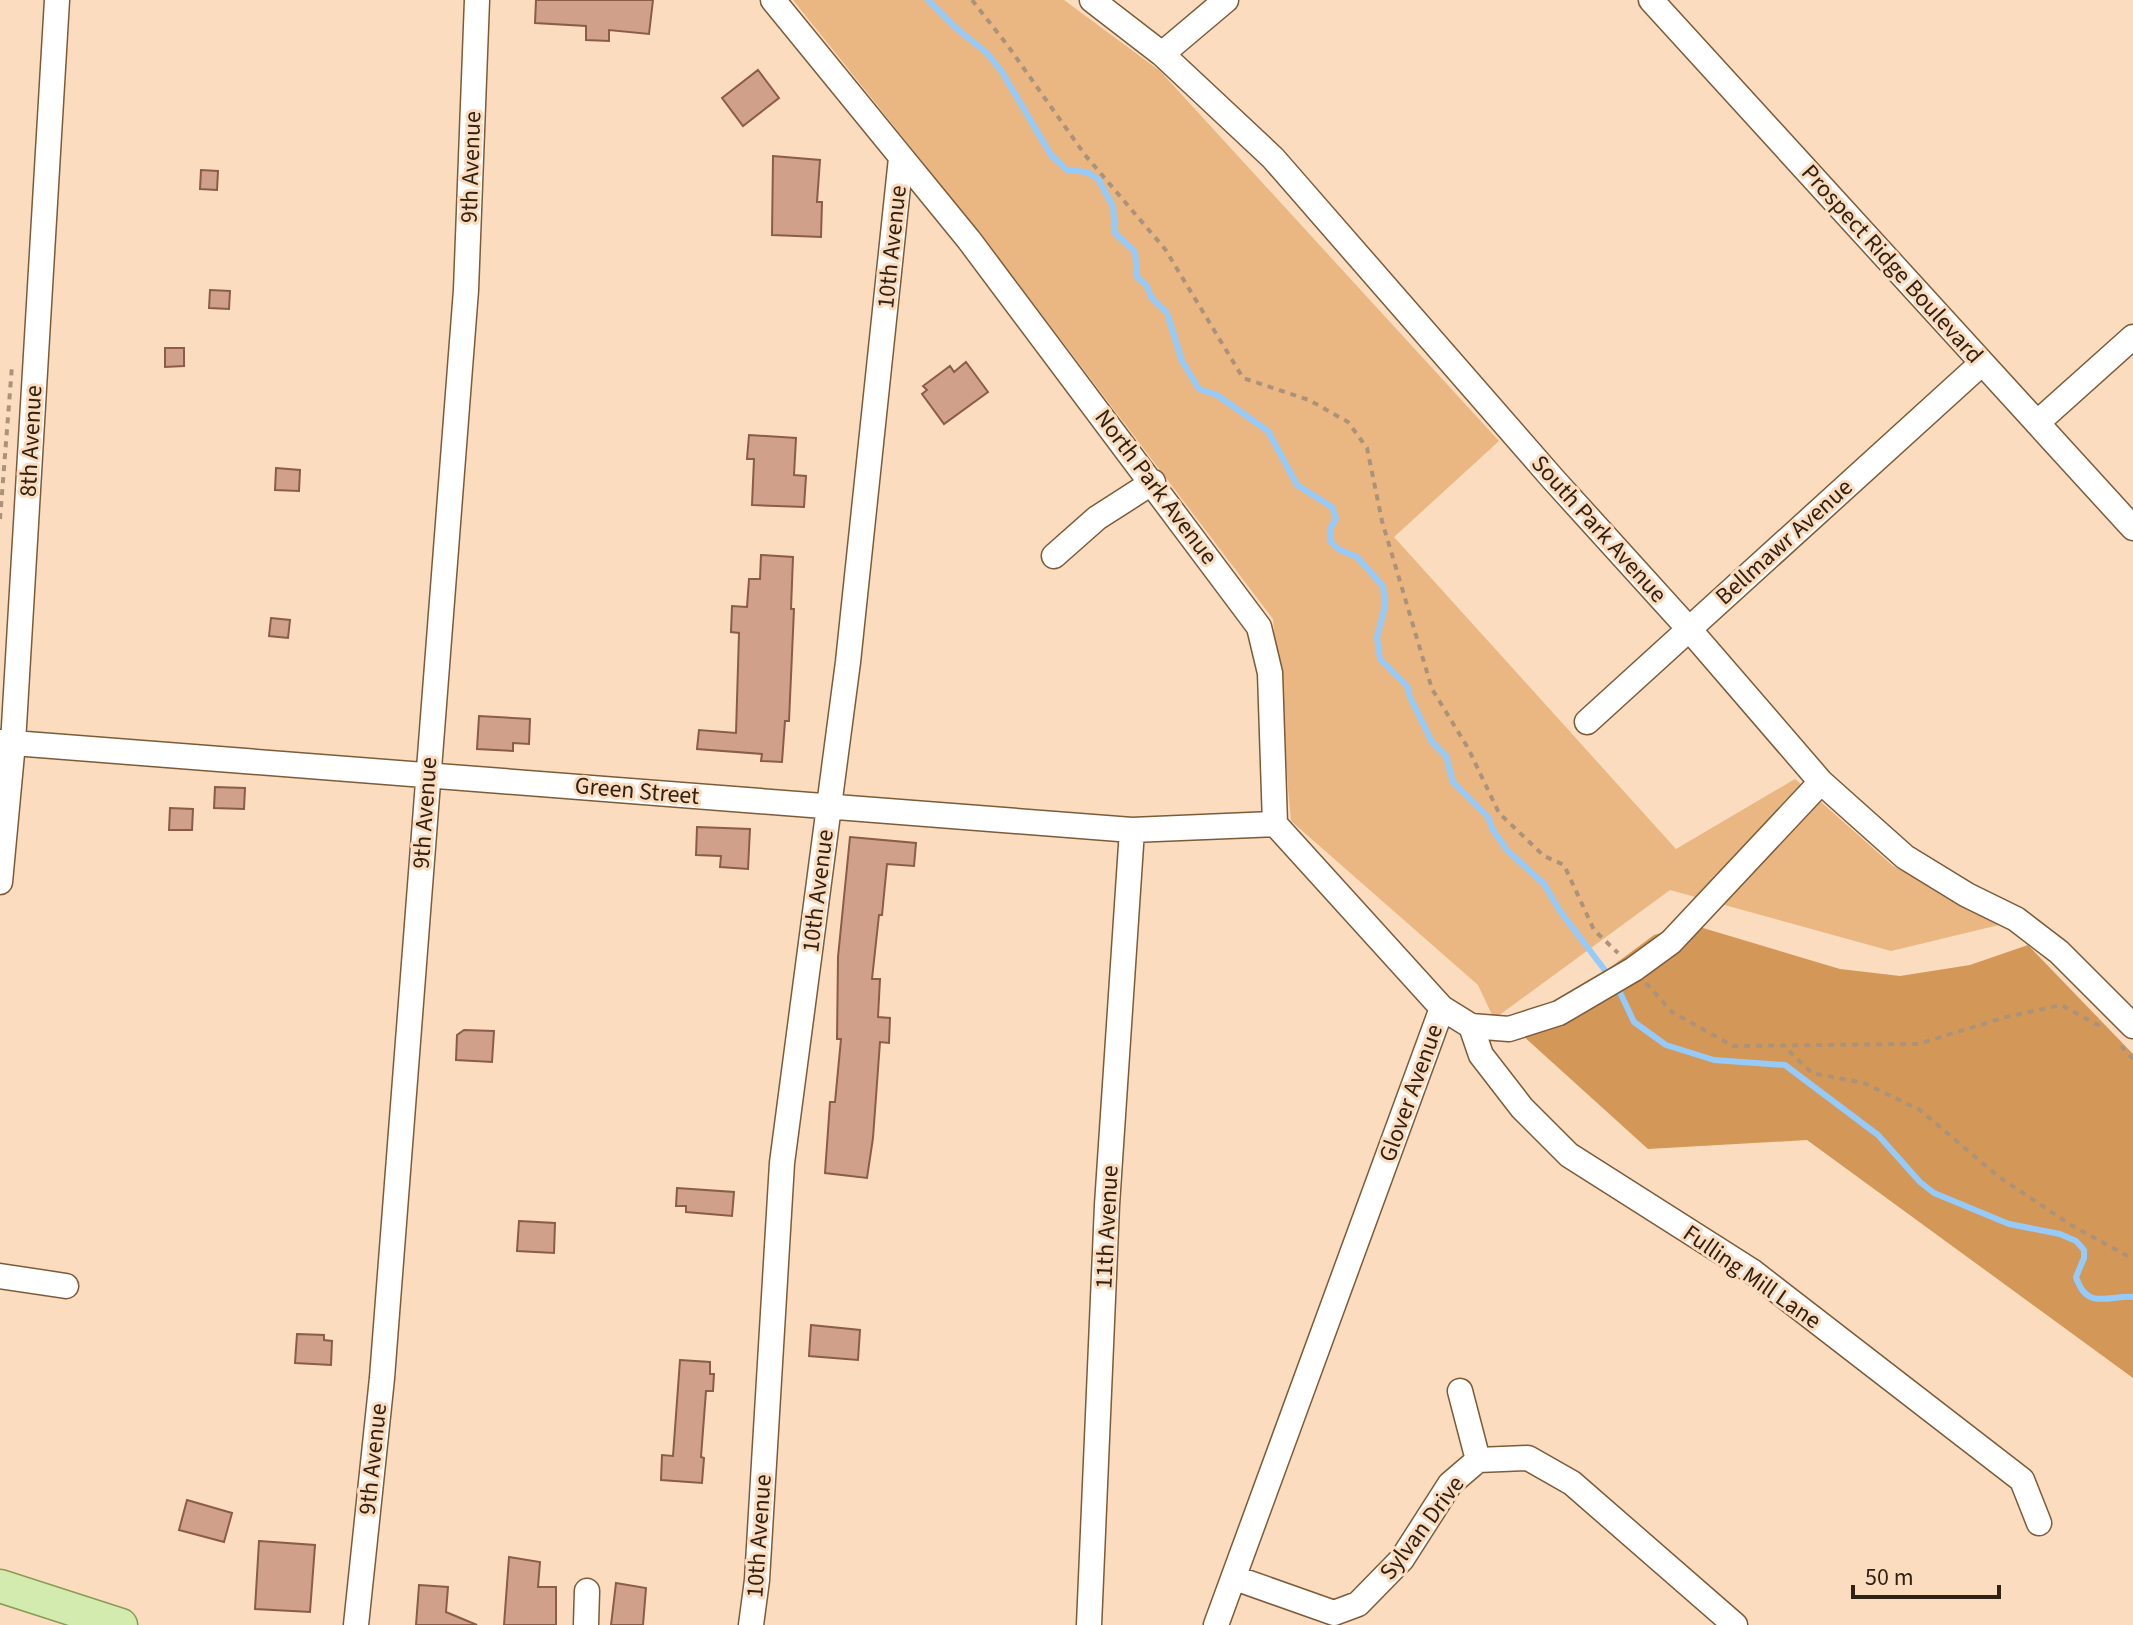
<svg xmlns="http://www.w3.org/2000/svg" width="2133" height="1625" font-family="'Source Sans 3',sans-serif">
	<rect width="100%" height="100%" fill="#fbdcbe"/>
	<path fill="#eab681" d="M793,0h271l96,71 339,370 -105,96 282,312 119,-70 98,87 110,58 -112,27 -221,-61 -176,129 -16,-34 -187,-164 -18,-202 -287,-378z"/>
	<path fill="#d39758" d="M1693,925l147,44 60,7 70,-11 58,-20 105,109v324l-326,-238 -159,9 -127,-115 133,-99z"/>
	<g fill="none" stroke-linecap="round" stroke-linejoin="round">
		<path stroke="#96caf9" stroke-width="6" d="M928,0l28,28 31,25 15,19 49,83 16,15 20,2 11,7 15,27 2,27 20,19 2,25 10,9 4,11 16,16 15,48 17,28 18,6 51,36 29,54 35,22 4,11 -6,11v12l8,8 19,8 26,29 2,20 -8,31 3,22 27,27 3,11 22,45 14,14 7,26 35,35 5,13 14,20 37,34 16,27 50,66
			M1617,986l17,36 32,23 48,15 71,5 93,70 42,47 14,11 75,31 51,10 16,7 8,9v8l-8,19c11,34 32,18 57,20"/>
	</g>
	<path fill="#d0a08a" stroke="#895d49" stroke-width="2" d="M536,0h117l-4,34 -40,-4v11l-23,-1v-14l-51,-3z
		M758,70l21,28 -36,28 -21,-28z
		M773,156l47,4 -3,42h5l-1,35 -49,-2z
		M201,170l17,1 -1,19 -17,-1z
		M210,290l20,1 -1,18 -20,-1z
		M165,348h19v18l-19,1z
		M966,362l22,30 -44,32 -22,-30 5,-4 -4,-4 27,-20 4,6z
		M749,435l47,3 -2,37 12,1 -2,31 -52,-2 2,-46h-7z
		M276,468l24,2 -1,21 -24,-1z
		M761,555l32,2 -2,52h3l-5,112h-4l-3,41 -21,-1 1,-7 -65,-5 2,-19 37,3 3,-100 -8,-1 1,-26 15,1 2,-28h11z
		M271,618l19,2 -2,18 -19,-2z
		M479,716l51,3 -1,25 -16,-1v8l-36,-2z
		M215,787l30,1 -1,21 -30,-1z
		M170,808l23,1 -1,21h-23z
		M697,827l53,2 -2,40 -28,-2 1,-11 -25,-1z
		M850,837l66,6 -2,23 -27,-2 -5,51h-3l-7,64h8l-2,38 12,1 -1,25 -9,-1 -7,96 -6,40 -42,-5 5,-71h5l6,-63h-4l1,-82z
		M464,1030l30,1 -2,31 -36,-2 1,-25z
		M677,1188l57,4 -2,24 -46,-4v-6h-10z
		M519,1221l36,2 -1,30 -37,-2z
		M811,1325l49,5 -2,30 -49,-4z
		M297,1334l27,1v5l8,1 -1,24 -36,-2z
		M680,1360l30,2v12h4l-1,17h-7l-5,66 3,1 -2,25 -41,-3 1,-25 11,1z
		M187,1500l45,13 -8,29 -45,-12z
		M259,1541l56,4 -5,67 -55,-3z
		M509,1557l31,5 -2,25h18v38h-52z
		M616,1583l30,5 -3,37h-32z
		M419,1585l29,2 -2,25 31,13h-61z"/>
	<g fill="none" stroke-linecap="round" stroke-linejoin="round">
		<defs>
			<path id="minor" d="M773,0l196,240 290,387 11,46 5,151 167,184 29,18 38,3 50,-16 75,-44 37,-27 150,-160
				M1092,0l70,54 111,104 280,321 136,150 132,153 84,75 62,38 49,24 43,33 74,74
				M1651,0l482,528
				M1162,54l64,-54
				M2037,423l96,-86
				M1054,556l43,-38 56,-36
				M1587,722l395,-359
				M0,742l1132,88 143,-6
				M0,882l13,-139 44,-743
				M1471,1026l10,29 41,53 47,47 184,117 269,208 17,43
				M0,1276l66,10
				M1460,1391l18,69
				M1235,1578l99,35 24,-9 44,-45 48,-75 28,-24 50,-2 44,25 163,142
				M356,1625l26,-247 84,-1088 11,-290
				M586,1625l1,-34
				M751,1625l6,-45 25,-417 66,-501 53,-504
				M1089,1625l18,-420 25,-375
				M1216,1625l226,-617"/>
			<path id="major" d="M0,1586l121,39"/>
		</defs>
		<use href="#minor" stroke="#7c5b39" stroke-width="27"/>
		<use href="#major" stroke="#879c55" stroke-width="35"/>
		<path stroke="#ab937b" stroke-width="4" stroke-dasharray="6 6" stroke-linecap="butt" d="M972,0l36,46 77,109 80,94 78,129 66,22 39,22 19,26 15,73 50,168 36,59 31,65 45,43 20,9 30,65 24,23
			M0,519l12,-153
			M1646,983l26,29 61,34 185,-2 88,-27 55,-12 39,21
			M2121,1046l12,13
			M1789,1051l23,22 52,10 56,27 79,67 72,48 62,34"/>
		<use href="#minor" stroke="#fff" stroke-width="24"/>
		<use href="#major" stroke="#d4ebaf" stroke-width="32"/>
	</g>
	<g text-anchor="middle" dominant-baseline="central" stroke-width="6" stroke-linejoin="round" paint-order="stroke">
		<g font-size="24" fill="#2f2113" stroke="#fbdcbe">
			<text transform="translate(471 167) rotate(-88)">9th Avenue</text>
			<text transform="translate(892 247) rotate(-84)">10th Avenue</text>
			<text transform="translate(1892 264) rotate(48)">Prospect Ridge Boulevard</text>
			<text transform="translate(31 441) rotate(-87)">8th Avenue</text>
			<text transform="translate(1156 487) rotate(53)">North Park Avenue</text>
			<text transform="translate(1599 529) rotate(48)">South Park Avenue</text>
			<text transform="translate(1784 542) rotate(-42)">Bellmawr Avenue</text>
			<text transform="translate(637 791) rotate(5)">Green Street</text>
			<text transform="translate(425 813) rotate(-86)">9th Avenue</text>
			<text transform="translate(818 891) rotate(-83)">10th Avenue</text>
			<text transform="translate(1411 1093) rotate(-70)">Glover Avenue</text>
			<text transform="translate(1107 1227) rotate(-87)">11th Avenue</text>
			<text transform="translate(1752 1277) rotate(35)">Fulling Mill Lane</text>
			<text transform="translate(373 1459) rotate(-84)">9th Avenue</text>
			<text transform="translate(1422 1528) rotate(-53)">Sylvan Drive</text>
			<text transform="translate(759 1536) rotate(-86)">10th Avenue</text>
		</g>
	</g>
	<path d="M1853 1585v12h146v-12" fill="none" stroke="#2f2113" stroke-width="4"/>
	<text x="1865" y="1585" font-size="24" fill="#2f2113" stroke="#fbdcbe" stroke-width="6" paint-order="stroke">50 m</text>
</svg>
